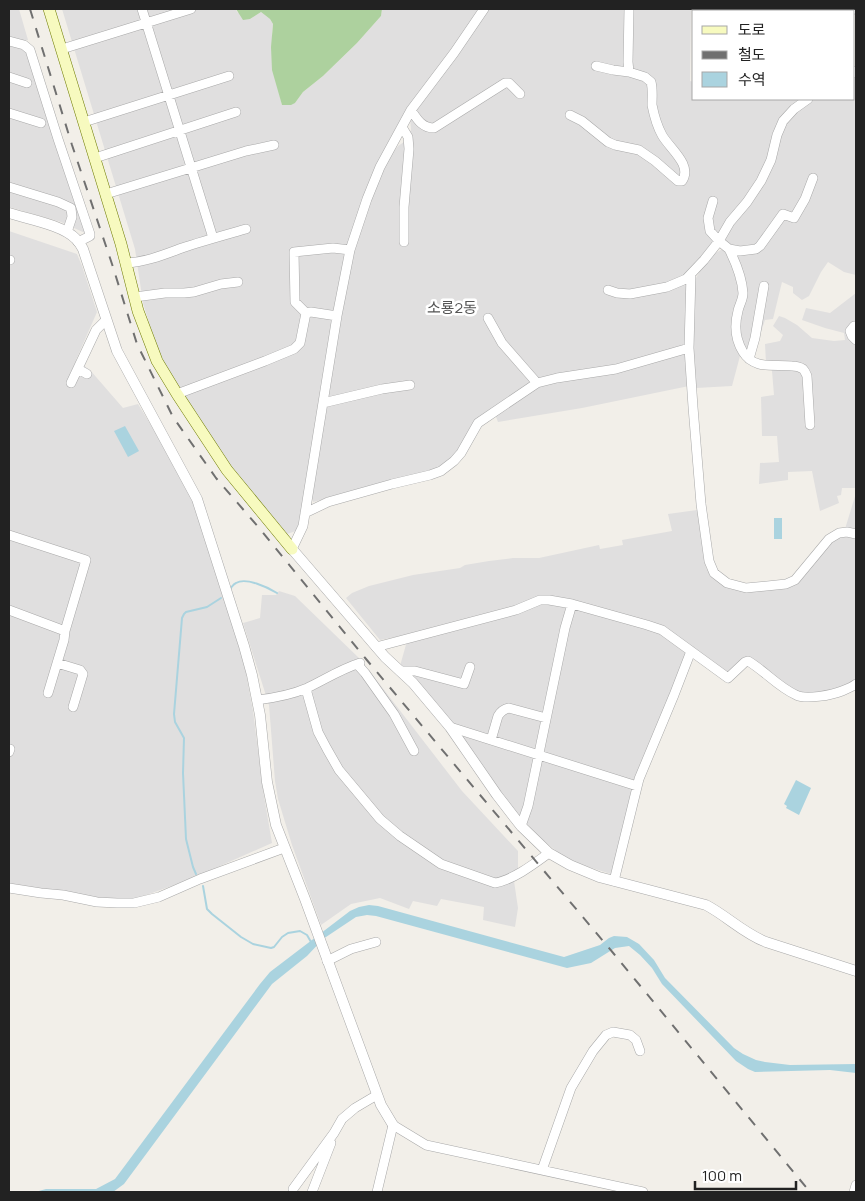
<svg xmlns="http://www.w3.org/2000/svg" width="865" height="1201" font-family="Manrope,'Noto Sans KR',sans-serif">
	<rect width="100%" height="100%" fill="#f2efe9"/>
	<path fill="#e0dfdf" d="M9,9h10l9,31 -4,1 61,192 -24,-11 -52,-15z
		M62,9h174l1,3 13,7 11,-7 9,7 3,5 -1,9 7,59 3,13 13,-2 8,-11 20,-16 34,-33 24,-27 1,-7h99l-30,43 -43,57 -60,143 -49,273 -3,6 -12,4 -34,-39 -85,-129 -7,-15 -15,-49 -8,-54z
		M487,9h204l-1,72 4,1v17h108l-11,8 -34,77 -46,62 -24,28 1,73 -73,20 -60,9 -79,46 -16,28 -15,15 -27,11 -105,26 -2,-10 41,-242 8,-25 28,-66 10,-13 6,-4 7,-12 -1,-13z
		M854,77l2,3v195l-12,-3 -16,-10 -7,10 -12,24 -7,4 -9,-7v-6l-11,-5 -9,37 -8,1 -11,32 -8,-2 -9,-19 8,-47 -21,-45 7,-14 19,-22 25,-41 1,-10 9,-30 26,-23h43z
		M9,231l68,23 5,12 15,46 -21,48 14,10 33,38 15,-4 46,75 15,38 43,134 11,60 11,85 8,47 -81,36 -53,19 -23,3 -106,-16z
		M721,250h5l16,43 -8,21 -3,13 9,29 -8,30 -36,2 -3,-49v-50l3,-11 13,-22z
		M856,293v195h-14l-1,7 -4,1 2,7 -19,8 -8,-40 -24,1v8l-29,4 1,-21 19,-1 -2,-26h-15l-1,-39 13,-2 -2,-24 -6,-8 -1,-19 15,-3 3,-6 -10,-9 6,-10 6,2 12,7 15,13 22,3 11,-1 -1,-7 -19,-5 -23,-8 4,-12 24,5z
		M687,352l2,34 -107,22 -84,14 -3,-8 49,-31z
		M856,493v40l-11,-4z
		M697,510l6,19 3,39 5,7 11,8 56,5 15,-2 6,-5 27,-35 17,-11 13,2v142l-8,6 -24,9 -27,-1 -46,-34 -24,16 -63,-45 -110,-33 -41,12 -81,21 -52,10 -34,-42 6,-5 17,-7 44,-11 47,-7 5,-3 24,-4 24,-3h26l60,-13 1,4 23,-4 -1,-5 50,-9 -4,-17z
		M279,591l16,5 66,64 101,131 56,60v20l-4,10 4,27 -3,19 -32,-7 1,-13 -43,-8 -4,7 -24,-5 -4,8 -29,-11 -29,6 -30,21 -29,-80 -14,-46 -3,-18 -6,-76 -26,-82 17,-5 2,-23h14z
		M540,603l34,4 74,22 15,6 23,16v5l-27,71 -48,147 -32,-10 -18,-9 -19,-16 -30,-30 -112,-143 7,-25z"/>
	<path fill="#add19e" d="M236,9h146l-1,7 -24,27 -34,33 -20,16 -8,11 -4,2h-9l-10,-35 -1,-23 2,-23 -3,-5 -9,-7 -11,7 -7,1z"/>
	<path fill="#aad3df" d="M125,426l14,25 -11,6 -14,-26z
		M774,518h8v21h-8z
		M796,780l15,8 -12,27 -13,-7 1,-2 -3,-2z
		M369,905l9,1 186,51 36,-12 9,-7 5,-2 13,1 12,7 15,16 11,18 69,70 9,6 13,6 9,2 25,3 66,-1v9l-26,-3 -75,2 -7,-3 -12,-8 -74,-77 -10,-16 -12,-13 -11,-9 -14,2 -24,15 -24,5 -191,-52 -9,-1 -11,2 -33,22 -16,17 -35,28 -148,200 -11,8h-78l11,-3h50l19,-10 145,-195 10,-12 80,-61 9,-4z"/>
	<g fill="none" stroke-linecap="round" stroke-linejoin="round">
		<path stroke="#aad3df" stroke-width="2" d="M230,589c2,-2 3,-5 6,-6 10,-6 31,4 41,10
			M196,874l-3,-7 -7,-28 -3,-66 1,-35 -9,-16 -1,-8 8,-96 2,-4 2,-2 21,-5 14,-9
			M203,886l4,23 5,5 29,23 12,7 18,4 3,-1 8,-10 6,-4 12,-2 7,4 4,7"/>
		<defs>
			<path id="minor" d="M142,9l71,229
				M790,9l2,2
				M851,11l1,-2
				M9,41l15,4 6,5 28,89 32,95v2l-12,6
				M62,49l129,-40
				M596,66l17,4 16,2
				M854,71l2,2
				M9,77l18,6
				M411,110c6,9 11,18 23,18l71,-45h4l11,11
				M9,113l32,10
				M570,115l12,6 26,21 7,3 24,5 16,11 23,20h4c11,-16 -13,-33 -20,-46 -5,-9 -8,-20 -10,-30 0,-8 1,-16 -1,-23l-6,-5 -16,-5 -1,-10 1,-53
				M84,122l145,-46
				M402,127l6,10 1,12 -5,58v35
				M95,158l141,-46
				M9,187l49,15 13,6 1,9 -5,15
				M106,194l140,-43 28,-6
				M713,201l-5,17 2,13 9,10 10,8 11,2 16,-2 4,-3 23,-32 11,4 11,-19 8,-21
				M729,249c7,14 13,28 14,44 0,7 -4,12 -5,18 -4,15 -3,28 5,41 11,18 31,12 49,14 4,0 8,1 11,3 2,2 3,5 4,7l3,49
				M9,260h1
				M126,263c20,-1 37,-8 56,-15 21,-7 43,-13 64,-19
				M691,274l-2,74 4,59 8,97 8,57 5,12 13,10 19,5 40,-4 9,-4 34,-41 10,-6 8,-1 9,2
				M608,290l9,3 13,1 37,-7 19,-8 18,-19 15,-19 11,-19 17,-20 14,-21 10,-21 6,-25 6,-14 11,-12 14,-10
				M135,297l30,-4h19l10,-1 27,-8 17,-2
				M306,313l-11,-11 -1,-50 39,-4 17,2
				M488,318l14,25 35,40
				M856,340l-4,-4 -2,-5 4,-5h2
				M749,359l6,-21 9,-52
				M78,369l9,5
				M71,383l25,-53 10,-10
				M177,394l88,-33 29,-12 6,-6 6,-30 5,-1 26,4
				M323,403l59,-14 28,-4
				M305,513l23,-11 64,-18 38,-9 11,-4 13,-10 7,-8 17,-30 59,-40 20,-5 59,-9 73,-21
				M9,535l77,25 -21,71
				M292,549l11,-23 34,-210 13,-66 17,-51 13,-32 31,-57 43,-57 30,-44
				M9,610l56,21 -1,9 -16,53
				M376,647l140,-37 24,-10h9l23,4 75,21 15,5 66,48 17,-16 3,-1c17,10 30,26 48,34 10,5 36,0 46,-4 5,-2 10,-4 14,-7
				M57,663l23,7 3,4 -10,33
				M357,664l8,9 29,41 20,37
				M400,671h15l49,13 6,-17
				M306,689l12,43 9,17 12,21 41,49 20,17 41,28 54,19c18,-3 39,-19 54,-30
				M257,700c17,-2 34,-5 50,-12 17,-8 34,-19 53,-25
				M450,727l187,59
				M491,740l7,-24c3,-5 6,-7 11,-8l37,10
				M9,752l1,-3
				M521,826l7,-20 37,-178 7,-24
				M614,881l25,-102 35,-84 17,-44
				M9,888l32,5 22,2 34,7 20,1h17l25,-6 41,-18 84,-31
				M327,961l24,-12 25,-7
				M542,1170l29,-82 22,-37 13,-16 7,-3 17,3 6,5 4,11
				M293,1189l41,-56 8,-14 13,-11 22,-13
				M312,1192l19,-49
				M377,1192l16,-67 33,20 217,47
				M854,1192l2,-7"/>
			<path id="tertiary" d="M9,213c19,6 54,12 67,26 3,3 5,6 7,10l34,102 80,148 47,147 8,29 8,40 7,67 9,43 29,74 76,206 12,20
				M292,549l93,108 28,26 37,44 47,68 24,31 28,27 21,12 29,12 107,28c21,11 37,28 60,37l90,29"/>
			<path id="secondary" d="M49,9l72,235 17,67 19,50 20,33 50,76 65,79"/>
		</defs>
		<use href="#minor" stroke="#a9a9a9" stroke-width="10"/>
		<use href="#tertiary" stroke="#a9a9a9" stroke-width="11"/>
		<use href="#secondary" stroke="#707d05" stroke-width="12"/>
		<use href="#minor" stroke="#fff" stroke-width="9"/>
		<use href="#tertiary" stroke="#fff" stroke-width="10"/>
		<use href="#secondary" stroke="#f7fabf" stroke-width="11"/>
		<path stroke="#707070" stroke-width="2" stroke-dasharray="10 10" stroke-linecap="butt" d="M30,9l42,136 40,119 25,80 36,73 43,61 44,51 106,130 109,130 139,165 196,238"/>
	</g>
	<g text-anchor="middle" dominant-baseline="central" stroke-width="5" stroke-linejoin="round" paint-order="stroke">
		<g font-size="15" fill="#555" stroke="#fff">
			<text x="452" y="307">소룡2동</text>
		</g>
	</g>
	<rect width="865" height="1201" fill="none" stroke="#222222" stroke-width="20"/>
	<rect x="692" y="10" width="162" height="90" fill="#ffffff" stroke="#a7a7a7"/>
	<rect x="702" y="26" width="25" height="8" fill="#f7fabf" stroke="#a7a7a7"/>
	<text x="738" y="35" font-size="15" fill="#222222">도로</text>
	<rect x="702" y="51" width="25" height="8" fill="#707070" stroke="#a7a7a7"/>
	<text x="738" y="60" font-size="15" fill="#222222">철도</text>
	<rect x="702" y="72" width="25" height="15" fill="#aad3df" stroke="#a7a7a7"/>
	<text x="738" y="85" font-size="15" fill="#222222">수역</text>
	<path d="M695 1181v8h101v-8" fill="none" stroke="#222222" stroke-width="2.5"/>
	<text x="702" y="1181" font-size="15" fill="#222222" stroke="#ffffff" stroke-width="4" paint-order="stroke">100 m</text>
</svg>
